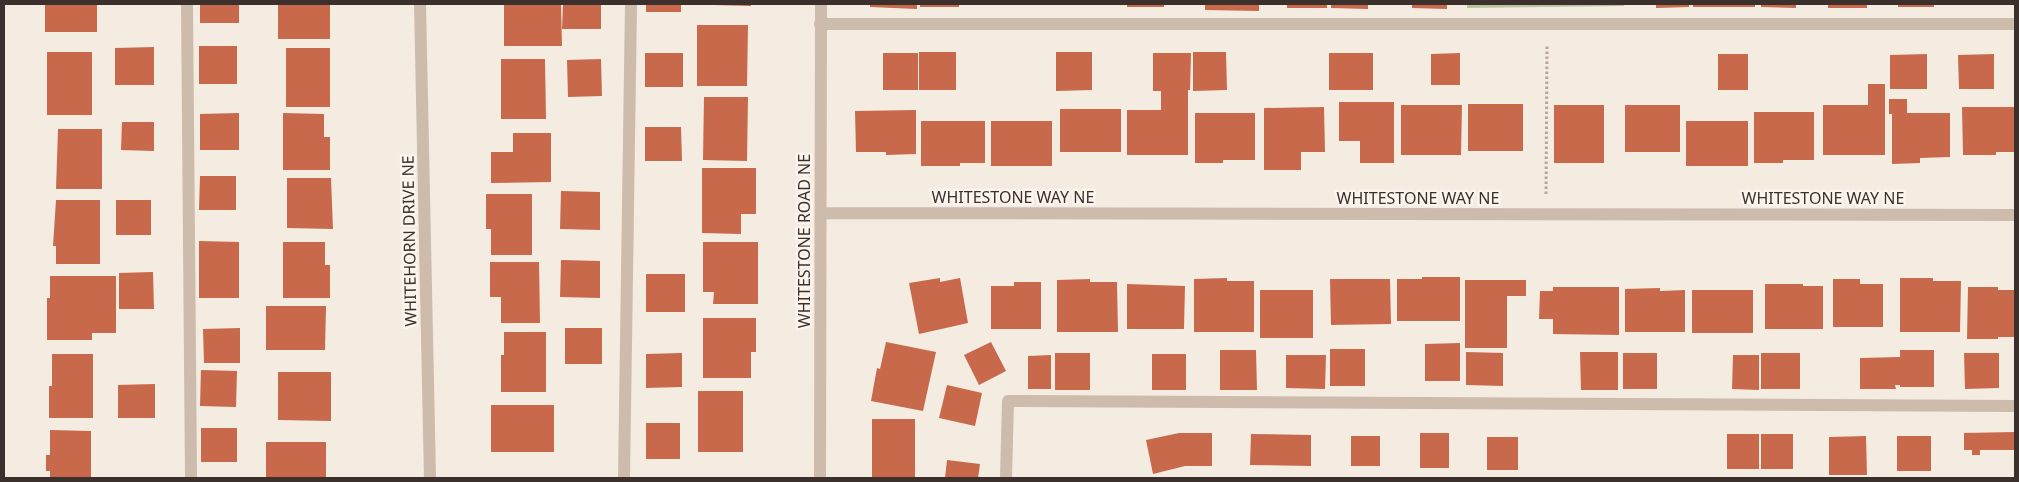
<svg xmlns="http://www.w3.org/2000/svg" width="2019" height="482" font-family="'Noto Sans',sans-serif">
	<rect width="100%" height="100%" fill="#f4ebe1"/>
	<path fill="#b8c4a0" d="M1467,4h157v2l-157,2z"/>
	<path fill="#c8694b" d="M45,4h52v28h-52z
		M200,4h39v19h-39z
		M278,4h52v35h-52z
		M504,4h57l1,42h-58z
		M563,4h38v25h-39z
		M646,4h35v8h-35z
		M714,4h37v2l-37,-1z
		M870,4h47v5l-47,-2z
		M920,4h39v3h-39z
		M1127,4h37v3h-37z
		M1205,4h54v7l-54,-1z
		M1287,4h40v4h-40z
		M1331,4h37v5l-37,-1z
		M1412,4h35v5l-35,-1z
		M1656,4h33v3l-33,1z
		M1693,4h62v3h-62z
		M1761,4h35v4l-35,-1z
		M1828,4h39v4h-39z
		M1898,4h36v3h-36z
		M697,25h51l-1,61h-50z
		M199,46h38v38h-38z
		M154,47v38h-39v-37z
		M286,48h44v59h-44z
		M47,52h45v63h-45z
		M919,52h37v38h-37z
		M1056,52h36v38l-36,1z
		M1193,52h33l1,38 -34,1z
		M645,53h38v34h-38z
		M883,53h35v37h-35z
		M1153,53h38l-1,37h-2v65h-61v-45h34v-19h-8z
		M1329,53h44v37h-44z
		M1460,53v32h-29v-31z
		M1718,54h30v36h-30z
		M1927,54v35h-37v-34z
		M1994,54v35h-35l-1,-34z
		M501,59h44l1,60h-45z
		M601,59l1,37 -34,1 -1,-37z
		M1868,84h17v71h-62v-50h45z
		M704,97h44l-1,64 -44,-1z
		M1889,99h18v14h43v44l-30,1v5l-28,1v-50h-3z
		M1339,102h55v61h-34v-22h-21z
		M1468,104h55v47h-55z
		M1401,105h61l-1,50h-60z
		M1554,105h50v58h-50z
		M1625,105h55v47h-55z
		M1324,107l1,45h-24v18h-37v-62z
		M1962,107h53v45h-19v3h-33z
		M1060,109h61v43h-61z
		M916,110v44l-30,1v-3h-30l-1,-41z
		M1754,112h60v48h-31v3h-29z
		M239,113v37h-39v-36z
		M283,113l41,1v23h6v33h-47z
		M1195,113h60v47h-32v3h-28z
		M921,121h64v42h-25v3h-39z
		M991,121h61v45h-61z
		M1686,121h62v45h-62z
		M122,122h32v29l-33,-1z
		M645,127h36l1,34h-37z
		M58,129h44v60h-46z
		M513,133h38v49l-60,1v-31h22z
		M702,168h54v46h-15v20l-39,-1z
		M200,176h36v34h-37z
		M287,178h44l2,51 -46,-1z
		M561,191l39,1v38l-40,-1z
		M486,194h46v61h-41v-26h-5z
		M56,200h44v64h-44v-18h-3z
		M116,200h35v35h-35z
		M199,241l40,1v56h-40z
		M283,242h42v23h5v33h-47z
		M703,242h55v62h-45l1,-12h-11z
		M561,260l39,1v37l-40,-1z
		M490,262h49l1,61h-39v-26h-11z
		M153,272l1,37h-35v-36z
		M646,274h39v38h-39z
		M50,276h66v57h-24v7h-45v-42h3z
		M1422,277h38v44h-63v-42h25z
		M940,278v4l20,-4 8,45 -49,11 -10,-51z
		M1227,278v3h27v51h-60v-53z
		M1900,278h33v3h28l-1,51h-60z
		M1090,279v3h27l1,50h-61v-52z
		M1330,279h60l1,45 -60,1z
		M1833,279h27v5h23v43h-50z
		M1465,280h61v16h-19v52h-42z
		M1014,282h27v47h-50v-43h23z
		M1127,284l58,2 -1,43h-57z
		M1765,284h38v2h20v43h-58z
		M1553,287h66v48l-66,-1v-15h-14l1,-28h13z
		M1968,287h30v3h17v47h-17v2h-31z
		M1660,288v3l25,-1v42h-60v-43z
		M1260,290h53v48h-53z
		M1692,290h61v43h-61z
		M266,306h60l-1,44h-59z
		M703,318h53v34h-5v26h-48z
		M240,328v35h-36l-1,-34z
		M565,328h37v36h-37z
		M504,332h42v60h-45v-37h3z
		M886,342l50,10 -13,59 -52,-10 6,-33 3,1z
		M991,342l15,29 -27,14 -15,-30z
		M1460,343v38h-35v-37z
		M1330,349h35v37h-35z
		M1220,350h36l1,40h-37z
		M1900,350h34v37h-34v-2h-5l1,4h-36v-31l40,-1z
		M1466,352l37,1v33l-37,-1z
		M1580,352h38v38h-37z
		M682,353v34l-36,1v-34z
		M1055,353h35v37h-35z
		M1623,353h34v36h-34z
		M1761,353h39v36h-39z
		M1964,353h35v35l-34,1z
		M52,354h41v64h-44v-32h3z
		M1152,354h34v36h-34z
		M1051,355v34h-23v-33z
		M1286,355h40l-1,34 -39,-1z
		M1733,355h26v35l-27,-1z
		M201,370l36,1 -1,36 -36,-1z
		M278,372h53v49l-53,-1z
		M155,384v34h-37v-33z
		M947,385l35,8 -7,33 -36,-8z
		M698,391h45v61h-45z
		M491,405h63v47h-63z
		M872,419h43v59h-43z
		M646,423h34v36h-34z
		M201,428h36v34h-36z
		M50,430l41,1v47h-41v-7h-4v-16h4z
		M2015,432v18h-35v5h-8v-5h-8v-17z
		M1179,433h33v33h-27l-32,8 -7,-34z
		M1420,433h29v35h-29z
		M1251,434l60,1v31l-61,-1z
		M1727,434h32v35h-32z
		M1761,434h32v35h-32z
		M1351,436h29v30h-29z
		M1866,436l1,39h-38v-38z
		M1897,436h34v35h-34z
		M1487,437h31v33h-31z
		M266,442h60v36h-60z
		M947,460l33,4 -2,14h-33z"/>
	<g fill="none" stroke-linecap="round" stroke-linejoin="round">
		<path stroke="#b9a596" stroke-width="3" stroke-dasharray="2.5 2.5" stroke-linecap="butt" d="M1546,194l1,-149"/>
		<path stroke="#cdbbac" stroke-width="12" d="M187,4l4,474
			M420,4l10,474
			M820,24h1195
			M821,213l1194,2
			M624,478l7,-474
			M820,478l1,-474
			M1006,478l2,-77 1007,5"/>
	</g>
	<g text-anchor="middle" dominant-baseline="central" stroke-width="5" stroke-linejoin="round" paint-order="stroke">
		<g font-size="16" fill="#3b302b" stroke="#fbf5ee">
			<text x="1013" y="197">WHITESTONE WAY NE</text>
			<text x="1418" y="198">WHITESTONE WAY NE</text>
			<text x="1823" y="198">WHITESTONE WAY NE</text>
			<text transform="translate(409 241) rotate(-91)">WHITEHORN DRIVE NE</text>
			<text transform="translate(804 241) rotate(-90)">WHITESTONE ROAD NE</text>
		</g>
	</g>
	<rect width="2019" height="482" fill="none" stroke="#3b302b" stroke-width="10"/>
</svg>
